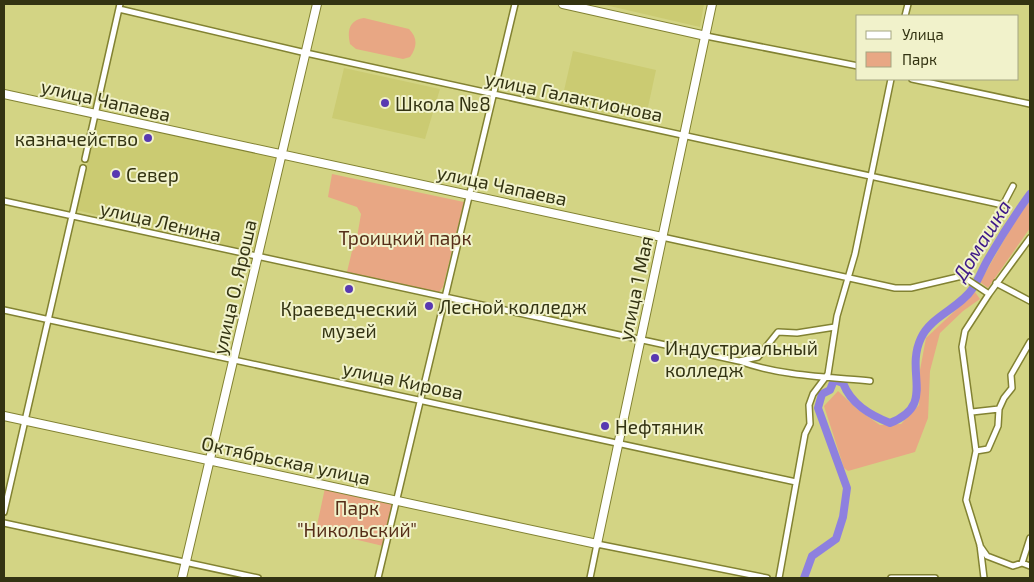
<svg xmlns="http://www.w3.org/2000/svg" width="1034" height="582" font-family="'Exo 2',sans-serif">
	<rect width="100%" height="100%" fill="#d3d484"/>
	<path fill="#cbcb72" d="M601,4h103l-4,23z
		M573,51l83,19 -11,51 -84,-17z
		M344,68l96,21 -15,50 -93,-21z
		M98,120l177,37 -21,95 -178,-42z"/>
	<path fill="#e8a784" d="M364,18l45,11c9,9 8,18 1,28l-7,2 -47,-10 -6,-5c-3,-13 -1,-24 14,-26z
		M332,174l132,28 -21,85 -4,5 -92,-20 5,-21 3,-2 6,-35 -4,-7 -29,-10z
		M1030,201v27l-42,60 -8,-6 35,-61z
		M975,292l5,7 -17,12 -23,22 -10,38 -2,47 -13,34 -67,19 -4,-3 -20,-62 14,-15 19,18 23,16 21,-1 18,-19 1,-35 6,-32z
		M325,488l68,15 -10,43 -67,-16z"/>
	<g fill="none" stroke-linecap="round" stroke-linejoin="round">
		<path stroke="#8e80df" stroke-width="8" d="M804,578l8,-22 24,-17 7,-22 4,-29 -29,-80 4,-14 8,-4 4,-10 9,3c8,21 27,32 47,40 47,-19 14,-49 31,-85 10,-22 39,-30 52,-50 5,-8 9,-18 14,-27 13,-23 27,-45 43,-67"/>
		<defs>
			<path id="street" d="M119,9l187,44 697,152 10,-19
				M905,16l3,-12
				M706,36l152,30
				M912,79l118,25
				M85,159l35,-155
				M4,201l735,160c42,15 87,16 131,20
				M662,237l233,51h16l51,-12 27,18
				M996,283l34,18
				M4,310l792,172
				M739,361l19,-4 20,-25 19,1 38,-6
				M972,412l27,-3
				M976,451l12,-2 10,-23 1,-17 5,-11 8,-10 -1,-13 19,-33
				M4,512l79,-344
				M4,523l254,55
				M980,546l7,10 26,10 9,-3 8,-25
				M1022,563l8,3
				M378,578l137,-574
				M590,578l7,-34 170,34
				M779,578l26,-144 5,-10 -1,-19 4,-11 15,-20 9,-58 18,-62 36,-175
				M891,578h44
				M984,578l-4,-33 -14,-45 10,-49 -14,-104 3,-16 24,-37 41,-56"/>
			<path id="secondary" d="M563,4l143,32
				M4,94l658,143
				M4,416l593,128 115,-540
				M182,578l135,-574"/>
		</defs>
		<use href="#street" stroke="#828232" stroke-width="8"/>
		<use href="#secondary" stroke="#828232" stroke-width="10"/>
		<use href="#street" stroke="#fff" stroke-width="5"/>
		<use href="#secondary" stroke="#fff" stroke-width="8"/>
	</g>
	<g fill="#5839b1" stroke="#f1f2cb" stroke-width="2">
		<circle cx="385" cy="103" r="5"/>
		<circle cx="148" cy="138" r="5"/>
		<circle cx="116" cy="174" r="5"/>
		<circle cx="349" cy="289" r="5"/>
		<circle cx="429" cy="306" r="5"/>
		<circle cx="655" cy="358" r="5"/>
		<circle cx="605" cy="426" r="5"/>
	</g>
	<g text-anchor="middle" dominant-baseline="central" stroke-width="4" stroke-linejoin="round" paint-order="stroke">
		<g font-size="19" fill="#333312" stroke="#f1f2cb">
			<text transform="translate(574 96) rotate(12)">улица Галактионова</text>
			<text transform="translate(106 100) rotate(13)">улица Чапаева</text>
			<text transform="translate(502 185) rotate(12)">улица Чапаева</text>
			<text transform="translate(161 221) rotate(13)">улица Ленина</text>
			<text transform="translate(234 287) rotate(-77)">улица О. Яроша</text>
			<text transform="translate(635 288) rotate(-78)">улица 1 Мая</text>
			<text transform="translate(403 380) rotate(12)">улица Кирова</text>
			<text transform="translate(286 460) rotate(12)">Октябрьская улица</text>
		</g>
		<g font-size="19" fill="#333312" stroke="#f1f2cb" text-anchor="start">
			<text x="395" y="103">Школа №8</text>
			<text x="138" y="138" text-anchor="end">казначейство</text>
			<text x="126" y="174">Север</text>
			<text x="439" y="306">Лесной колледж</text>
			<text x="349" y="308" text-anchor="middle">Краеведческий<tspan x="349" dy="22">музей</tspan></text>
			<text x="665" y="347">Индустриальный<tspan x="665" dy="22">колледж</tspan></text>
			<text x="615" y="426">Нефтяник</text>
		</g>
		<g font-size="19" fill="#562e18" stroke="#f1f2cb">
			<text x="405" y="237">Троицкий парк</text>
			<text x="357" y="507">Парк<tspan x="357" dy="22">"Никольский"</tspan></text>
		</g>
		<g font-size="20" font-style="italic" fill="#3c1788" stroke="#f1f2cb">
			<text transform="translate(981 240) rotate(-58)">Домашка</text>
		</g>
	</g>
	<rect width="1034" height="582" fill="none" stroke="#333312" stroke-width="10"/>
	<rect x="856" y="15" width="162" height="65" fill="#f1f2cb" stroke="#a5a681"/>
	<rect x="866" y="31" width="25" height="8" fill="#ffffff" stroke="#a5a681"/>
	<text x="902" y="40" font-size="15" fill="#333312">Улица</text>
	<rect x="866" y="52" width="25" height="15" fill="#e8a784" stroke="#a5a681"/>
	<text x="902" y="65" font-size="15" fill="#333312">Парк</text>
</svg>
